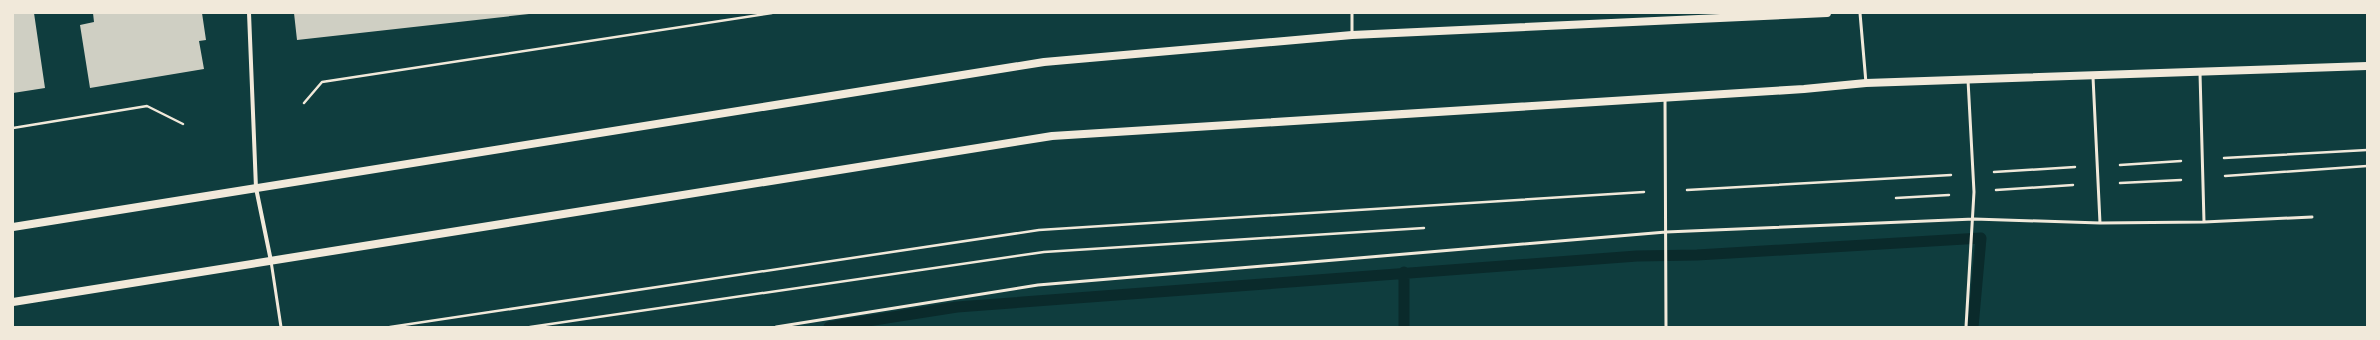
<svg xmlns="http://www.w3.org/2000/svg" width="2380" height="340" font-family="Lato,sans-serif">
	<rect width="100%" height="100%" fill="#0f3d3e"/>
	<g fill="none" stroke-linecap="round" stroke-linejoin="round">
		<path stroke="#0a2a2b" stroke-width="11" d="M1404,272v55
			M829,327l128,-20 680,-51 60,-1 284,-17 -8,89"/>
	</g>
	<path fill="#cfcfc3" d="M13,13h21l11,75 -32,5z
		M93,13h109l4,27 -7,1 5,28 -114,19 -10,-63 14,-3z
		M294,13h235v1l-232,26z"/>
	<g fill="none" stroke-linecap="round" stroke-linejoin="round">
		<path stroke="#f1e9da" stroke-width="2.5" d="M304,103l18,-21 450,-69
			M13,128l134,-22 36,18
			M2224,158l143,-8
			M2120,165l61,-4
			M1994,172l81,-5
			M2225,176l142,-10
			M2120,183l61,-3
			M1687,190l264,-15
			M1996,190l77,-5
			M1896,198l53,-3
			M390,327l649,-97 605,-38
			M530,327l514,-75 380,-24"/>
		<path stroke="#f1e9da" stroke-width="3" d="M1860,13l6,70
			M1352,35v-22
			M2200,73l4,149
			M2093,77l7,146
			M1665,98l1,229
			M271,261l10,66
			M776,327l262,-42 628,-53 308,-13 126,4 104,-1 108,-5
			M1966,327l8,-135 -6,-112"/>
		<path stroke="#f1e9da" stroke-width="4" d="M249,13l7,175 15,73"/>
		<path stroke="#f1e9da" stroke-width="8" d="M13,227l1031,-165 308,-27 475,-22
			M13,302l1039,-166 752,-47 62,-6 501,-17"/>
	</g>
	<rect width="2380" height="340" fill="none" stroke="#f1e9da" stroke-width="28"/>
</svg>
